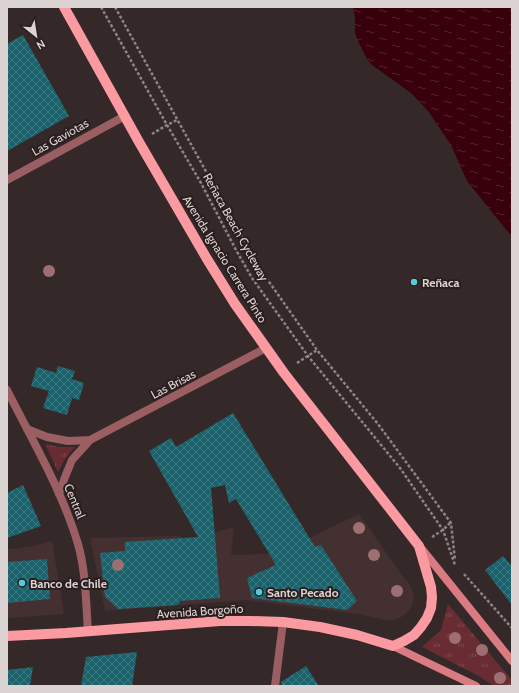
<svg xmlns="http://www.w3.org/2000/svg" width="519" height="693" font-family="Cabin,sans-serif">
	<defs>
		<pattern id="grass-tufts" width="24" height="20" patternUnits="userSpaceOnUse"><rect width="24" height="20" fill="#692c33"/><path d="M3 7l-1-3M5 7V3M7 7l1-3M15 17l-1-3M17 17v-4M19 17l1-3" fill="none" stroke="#7e4a50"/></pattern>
		<pattern id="water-ripples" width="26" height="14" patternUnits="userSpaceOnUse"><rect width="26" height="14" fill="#38000a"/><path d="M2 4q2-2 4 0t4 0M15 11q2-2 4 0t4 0" fill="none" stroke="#54242d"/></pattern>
		<pattern id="building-cross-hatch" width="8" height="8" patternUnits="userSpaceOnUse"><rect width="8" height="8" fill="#1c626c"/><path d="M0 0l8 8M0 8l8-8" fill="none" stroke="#3c7880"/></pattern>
	</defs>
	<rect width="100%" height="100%" fill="#352828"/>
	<path fill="#443031" d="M359,514l45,64 5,5 3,6 2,7 -1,7 -3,6 -5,5 -5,4 -7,2h-7l-28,-6 -111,-14 -142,11 -15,-73 90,-2 6,5 48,-14 -3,28 35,-1 33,-11z
		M52,541l12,73 -57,4v-69h7l19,-3z"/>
	<path fill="url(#grass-tufts)" d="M45,444l14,3h16l-9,10 -8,15z
		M448,604l64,76v6h-18l-17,-11 -55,-28 19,-17z"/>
	<path fill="url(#water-ripples)" d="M353,7h159v230l-45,-56 -16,-36 -23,-34 -17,-18 -39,-28 -5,-6 -10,-20 -2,-7v-14z"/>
	<path fill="url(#building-cross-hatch)" d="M23,35l46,81 -62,35v-107z
		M58,366l17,5 -3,8 12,4 -5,17 -7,-2 -5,17 -24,-7 6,-17 -18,-5 6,-19 19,6z
		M233,413l82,134 6,-2 36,56 -10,9 -95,-12 -5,-20 29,-13 -40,-66 -7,4 -4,-18 -14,3 9,110 -40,3 -2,4 -60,4 -13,-12 -5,-44 25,-2v-9l73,-5 -49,-86 22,-13 5,9z
		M23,485l18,41 -34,12v-45z
		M503,556l9,10v39l-27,-35z
		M47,559l3,40 -43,4v-41z
		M137,652l-5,34h-51l5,-29z
		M306,666l13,20h-38v-4z
		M33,667l-3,19h-23v-16z"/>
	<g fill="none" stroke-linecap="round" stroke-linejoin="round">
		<path stroke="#8f8484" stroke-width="2.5" stroke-dasharray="3 2" stroke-linecap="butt" d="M101,7l66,118 34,58 35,67 16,28 56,78 92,112 43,62 12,35
			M115,7l145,262 57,81 61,74 73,99 4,37
			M152,134l15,-9 10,-5
			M297,363l20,-13
			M432,537l11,-7 7,-7
			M464,574l48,54"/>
		<path stroke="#9b5f63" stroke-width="8" d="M7,180l118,-64
			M7,390c25,50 55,100 71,154 8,28 8,59 10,88
			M27,429l20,8 21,4 22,-1
			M59,494l6,-17 7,-17 18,-20 176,-92
			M275,686l8,-64"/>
		<path stroke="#da7b82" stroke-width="8" d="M421,548l91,113
			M393,646l33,16 50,24"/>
		<path stroke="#fc9aa1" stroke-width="10" d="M7,636l59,-3 154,-12h31l32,1 37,5 37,8 36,11 11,-5 10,-6 7,-8 6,-9 4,-10 1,-11 -1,-10 -12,-41 -135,-173 -49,-69 -28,-45 -68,-117 -75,-135"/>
	</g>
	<g fill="#9e6f71">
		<circle cx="49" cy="271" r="6"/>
		<circle cx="359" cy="528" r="6"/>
		<circle cx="374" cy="555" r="6"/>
		<circle cx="118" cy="565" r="6"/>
		<circle cx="397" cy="591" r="6"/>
		<circle cx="455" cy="638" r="6"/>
		<circle cx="482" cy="650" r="6"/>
		<circle cx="500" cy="678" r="6"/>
	</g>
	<g fill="#53cbdc" stroke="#2b1e1f" stroke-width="1.5">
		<circle cx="414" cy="282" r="4"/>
		<circle cx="22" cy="583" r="4"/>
		<circle cx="259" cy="592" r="4"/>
	</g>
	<g text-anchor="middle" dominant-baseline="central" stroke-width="4" stroke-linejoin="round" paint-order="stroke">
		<g font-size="12" fill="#dcd3d3" stroke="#2b1e1f">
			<text transform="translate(60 137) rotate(-29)">Las Gaviotas</text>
			<text transform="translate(236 227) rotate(61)">Reñaca Beach Cycleway</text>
			<text transform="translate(225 259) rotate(58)">Avenida Ignacio Carrera Pinto</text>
			<text transform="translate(173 384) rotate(-28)">Las Brisas</text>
			<text transform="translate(75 501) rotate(67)">Central</text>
			<text transform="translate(200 611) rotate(-4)">Avenida Borgoño</text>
		</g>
		<g font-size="12" font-weight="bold" fill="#dcd3d3" stroke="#2b1e1f" text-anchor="start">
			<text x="422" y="282">Reñaca</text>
			<text x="30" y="583">Banco de Chile</text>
			<text x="267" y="592">Santo Pecado</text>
		</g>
	</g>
	<rect width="519" height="693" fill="none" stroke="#dcd3d3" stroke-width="16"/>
	<g transform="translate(36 36) rotate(150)" stroke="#2b1e1f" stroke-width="3" paint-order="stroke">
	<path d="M0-3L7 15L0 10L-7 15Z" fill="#dcd3d3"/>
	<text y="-6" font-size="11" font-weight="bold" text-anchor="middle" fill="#dcd3d3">N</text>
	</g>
</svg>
